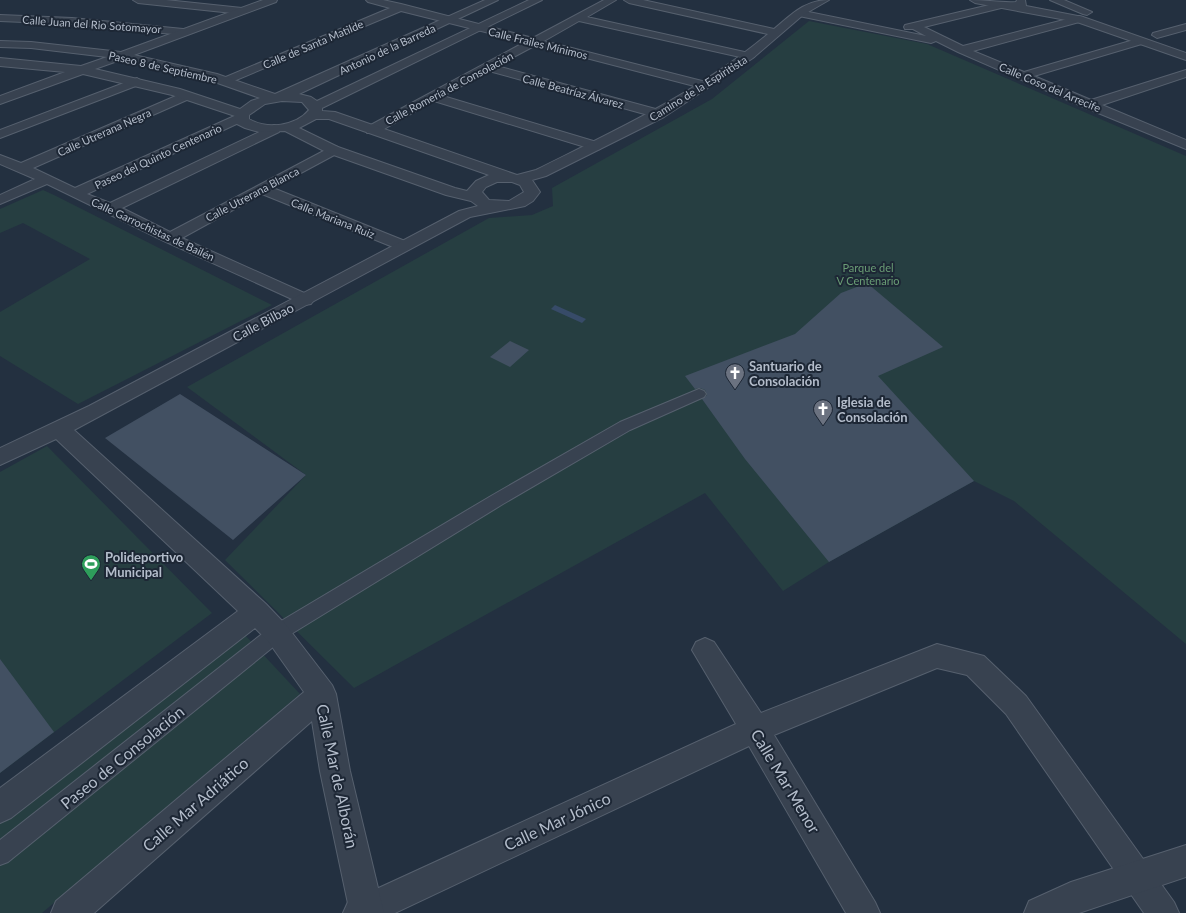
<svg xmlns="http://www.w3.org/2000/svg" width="1186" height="913" font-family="Lato,sans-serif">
	<rect width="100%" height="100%" fill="#233040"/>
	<path fill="#263e41" d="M809,21l118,23 259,112v488l-172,-143 -40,-20 -145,81 -46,29 -78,-98 -351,195 -129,-128 81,-85 -119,-88 302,-169 43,-3 21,-9 -1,-18 160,-89z
		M43,190l11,5 218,110 -194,99 -78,-48v-44l90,-53 -67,-36 -23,10v-24z
		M47,446l165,167 -212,160v-301z
		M244,634l56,60 -258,219h-42v-99z"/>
	<path fill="#374b68" d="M555,305l31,14 -4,4 -31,-14z"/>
	<path fill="#425062" d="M867,283l76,64 -65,29 96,105 -145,81 -84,-103 -43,-60 5,-4 -2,-5 -5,-2 -5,1 -10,-13 110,-42 46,-41z
		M510,341l19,9 -19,17 -20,-10z
		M180,394l126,81 -73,65 -128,-102z
		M0,659l54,73 -54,41z"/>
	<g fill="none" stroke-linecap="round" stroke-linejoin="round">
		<defs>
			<path id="pedestrian" d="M699,389l5,2 2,3 -2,3 -74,33 -127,74 -220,135 -275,223 -8,3v-25l271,-213 220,-131 129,-74z"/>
			<path id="minor" d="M133,0h33l76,8 5,3 -5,3 -104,-11z
				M366,0h17l18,4 132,34 71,-38h12l-29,17 162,36 6,3 -6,3 -170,-38 -35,20 166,42 2,2 -6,4 -170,-44 -39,21 166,45 2,3 -6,4 -170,-47 -46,25 157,47 2,3 -2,3 -5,1 -161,-49 -57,32h-10l-1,-3 1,-3 158,-85 -124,-31 -172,72 -4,2 -6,-4 2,-2 169,-71 -22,-6z
				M1050,0h14l28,12 -5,3 -4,-1z
				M1002,2l3,1 2,2 -2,2 -81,20 39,19 116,-30 4,1 1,2 -1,2 -110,30 51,21 113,-33h8l1,2 -1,2 -111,33 57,24 95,-30v7l-84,28 84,35v9l-100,-41 -128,-56 -22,-11 -5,2 -132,-27 -5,-3 5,-3 127,26 -13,-7h-8l-1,-2 1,-2z
				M0,15l72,3 111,11 5,3 -5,3 -111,-11 -72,-3z
				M1186,24v6l-29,8 -5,-3 1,-2z
				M137,78l6,4 -2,2 -141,54v-8z
				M185,92l4,1 2,3 -2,3 -156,69 42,20 166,-75 4,1 2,3 -2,3 -158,74 23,9 164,-78 5,1 1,3 -1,3 -157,76 48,24 163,-86 5,1 2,3 -2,3 -65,35 137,55 2,3 -2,3h-12l-136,-55 -80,44 129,58 3,4 -3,4 -6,1 -141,-64 -117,-57 -47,20v-9l35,-16 -35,-15v-9l21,8z
				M705,638l9,4 47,71 176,-69 47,12 42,40 148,206 5,11h-35l-138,-199 -39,-39 -30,-7 -163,67 101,167 5,11h-34l-97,-167 -354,167h-52l5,-11 388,-178 -44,-74 4,-8z"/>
			<path id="tertiary" d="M263,0h14l-1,2 -142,53 83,19 58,20 210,-94h13l-199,94 12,3 6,4 212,-101h13l-220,108v3l13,1 182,63 19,-5c80,-40 163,-78 232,-136l-139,-31 -5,-3h19l131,29c18,-15 31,-29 55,-29l-26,15 -50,43 -89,59 -118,59 -14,4 8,12 -7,9 -8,5 -55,11 -396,213 192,174 20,21 46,60 4,9 14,77 34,142h-34l-30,-142 -8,-50 -218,192h-43l5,-12 248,-209 -36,-51 -13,-13 -244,190 -11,5v-35l238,-177 -182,-172 -56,26v-17l89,-42 370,-195 19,-5 -7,-5 -25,-6 -118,-42 -43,-22 -26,1 -14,-4 -8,-4 -2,-8 -63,-21 -89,-21 -83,30v-8l65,-24 -65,-6v-8l81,8 26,-9 -76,-9 -31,-1v-6l31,1 90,10zM123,59l86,21 51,18 -9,3 -11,8 -60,-20 -85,-20zM282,101l20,1 7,8c-13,16 -42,20 -60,9v-4l16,-11zM316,119h13l160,56 -13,6 -9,10 -12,-3 -117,-41 -39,-19zM497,182h15l8,3 4,7 -15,9 -20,-1 -7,-8 4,-5z
				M970,0c15,0 32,3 46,2l1,-2h8l1,6 57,11 103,36v7l-109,-38 -102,-19z
				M1186,845v32l-107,36h-55l5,-12 42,-19z"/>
		</defs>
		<use href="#pedestrian" stroke="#56606e" stroke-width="2"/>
		<use href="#minor" stroke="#56606e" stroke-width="2"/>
		<use href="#tertiary" stroke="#56606e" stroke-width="2"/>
		<use href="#pedestrian" fill="#384250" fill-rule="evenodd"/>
		<use href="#minor" fill="#384250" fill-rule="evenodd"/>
		<use href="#tertiary" fill="#384250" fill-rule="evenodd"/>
	</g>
	<defs>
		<symbol id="church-pin" viewBox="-11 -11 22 30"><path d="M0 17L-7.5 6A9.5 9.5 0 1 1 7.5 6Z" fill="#6b7280" stroke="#1d2735"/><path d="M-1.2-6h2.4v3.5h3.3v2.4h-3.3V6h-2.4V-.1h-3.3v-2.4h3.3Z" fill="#fff"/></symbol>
		<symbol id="stadium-pin" viewBox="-11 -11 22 30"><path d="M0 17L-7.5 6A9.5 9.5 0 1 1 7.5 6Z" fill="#2e9e5b" stroke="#1d2735"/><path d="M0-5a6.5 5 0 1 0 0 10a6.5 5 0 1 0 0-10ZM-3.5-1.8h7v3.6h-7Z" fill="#fff"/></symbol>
	</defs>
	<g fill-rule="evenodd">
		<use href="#church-pin" x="724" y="362" width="22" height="30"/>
		<use href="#church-pin" x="812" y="398" width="22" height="30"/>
		<use href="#stadium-pin" x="80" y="553" width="22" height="30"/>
	</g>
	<g text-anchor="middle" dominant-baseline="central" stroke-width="4" stroke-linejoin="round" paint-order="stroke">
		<g font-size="11" fill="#b4bdcb" stroke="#1d2735">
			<text transform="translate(92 24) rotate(4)">Calle Juan del Rio Sotomayor</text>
			<text transform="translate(538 43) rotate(14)">Calle Frailes Mínimos</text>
			<text transform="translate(313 44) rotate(-23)">Calle de Santa Matilde</text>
			<text transform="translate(387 49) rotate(-25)">Antonio de la Barreda</text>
			<text transform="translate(163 67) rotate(13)">Paseo 8 de Septiembre</text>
			<text transform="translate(1050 87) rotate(23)">Calle Coso del Arrecife</text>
			<text transform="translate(449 88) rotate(-28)">Calle Romería de Consolación</text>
			<text transform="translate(698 88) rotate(-32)">Camino de la Espiritista</text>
			<text transform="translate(573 91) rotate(15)">Calle Beatríaz Álvarez</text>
			<text transform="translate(104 132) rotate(-24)">Calle Utrerana Negra</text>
			<text transform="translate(158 156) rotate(-25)">Paseo del Quinto Centenario</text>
			<text transform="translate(252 194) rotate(-28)">Calle Utrerana Blanca</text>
			<text transform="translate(333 218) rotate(22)">Calle Mariana Ruiz</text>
			<text transform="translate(153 229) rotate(25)">Calle Garrochistas de Bailén</text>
		</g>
		<g font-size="11" fill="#6a9d75" stroke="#1d2735">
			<text x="868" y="267">Parque del<tspan x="868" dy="13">V Centenario</tspan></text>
		</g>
		<g font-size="13" fill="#b4bdcb" stroke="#1d2735">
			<text transform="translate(263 322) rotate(-28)">Calle Bilbao</text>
		</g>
		<g font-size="13" font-weight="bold" fill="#b4bdcb" stroke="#1d2735" text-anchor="start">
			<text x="749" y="366">Santuario de<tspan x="749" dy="15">Consolación</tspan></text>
			<text x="837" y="402">Iglesia de<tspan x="837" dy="15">Consolación</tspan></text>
			<text x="105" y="557">Polideportivo<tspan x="105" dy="15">Municipal</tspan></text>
		</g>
		<g font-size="16" fill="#b4bdcb" stroke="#1d2735">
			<text transform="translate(122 757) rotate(-39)">Paseo de Consolación</text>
			<text transform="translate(338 776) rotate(78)">Calle Mar de Alborán</text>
			<text transform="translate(786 781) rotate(59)">Calle Mar Menor</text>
			<text transform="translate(195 804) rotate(-41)">Calle Mar Adriático</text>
			<text transform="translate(557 821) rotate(-25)">Calle Mar Jónico</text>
		</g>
	</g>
</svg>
